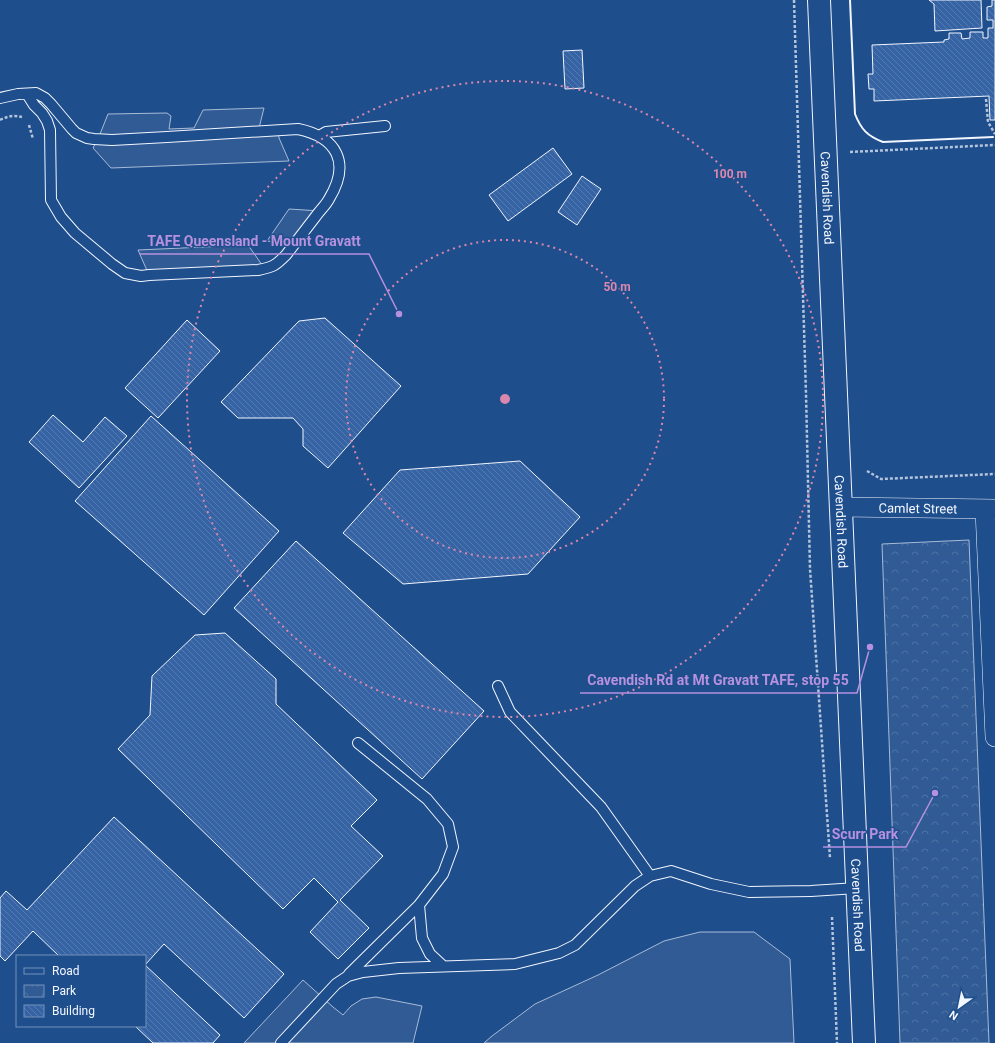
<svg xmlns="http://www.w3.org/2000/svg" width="995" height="1043" font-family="Roboto,sans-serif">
	<defs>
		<pattern id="park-crowns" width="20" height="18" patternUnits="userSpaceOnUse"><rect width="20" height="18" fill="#305b95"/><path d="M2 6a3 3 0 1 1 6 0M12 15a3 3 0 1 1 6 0" fill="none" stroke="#4e73a5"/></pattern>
		<pattern id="building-back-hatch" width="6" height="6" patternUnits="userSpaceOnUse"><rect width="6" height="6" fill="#3563a3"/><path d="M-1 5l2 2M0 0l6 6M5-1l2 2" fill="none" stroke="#537ab1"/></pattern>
	</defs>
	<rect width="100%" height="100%" fill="#1f4e8c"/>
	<path fill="url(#park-crowns)" stroke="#a8bbd7" d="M969,540l20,503h-89l-18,-499z"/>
	<path fill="#305b95" stroke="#a8bbd7" d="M264,108l-4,16 -1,7 19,-1 1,8 10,23 -178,7 -18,-20 5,-9 10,-25 59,-1 4,3 -2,13 25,-1 9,-18z
		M289,209l31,2 -26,34 -27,-4z
		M248,245l17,24 -116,6 -11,-25z
		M700,932h54l36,27 4,84h-310l8,-7 43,-32 63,-29 66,-34z
		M303,980l30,27 10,8 8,-9 11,-7 14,-2 46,9 -9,37h-169z"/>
	<path fill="url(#building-back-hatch)" stroke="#f2f6ff" d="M929,0h52l1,28 -47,3 -1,-27z
		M992,0h3v120h-5l-1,-24 -115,5v-12h-5l-1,-15h5l-1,-29 72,-3v-2l5,-1v-6h12l1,6 8,-1v-6h13v6h5v-10h5v-8h-6v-13l5,-1z
		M582,50l2,38 -19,1 -2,-38z
		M553,148l19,26 -64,47 -19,-26z
		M582,176l19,13 -24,36 -19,-13z
		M325,318l76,68 -73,82 -25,-22v-17l-10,-11h-55l-17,-16 78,-81z
		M187,320l33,31 -62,67 -33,-30z
		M53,415l30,27 22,-25 22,19 -48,52 -50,-46z
		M151,416l128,115 -75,84 -129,-114z
		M520,461l60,56 -52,57 -125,10 -60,-51 57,-63z
		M296,541l188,170 -62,68 -188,-171z
		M225,633l51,46v25l101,96 -26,26 32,30 -43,44 29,28 -31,31 -28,-27 28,-30 -24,-24 -31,31 -165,-160 32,-34 2,-39 43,-41z
		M114,817l170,157 -40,44 -80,-74 -19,21v-9h-86l-26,-25 -28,30 -5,-5v-58l6,-7 21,19z
		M145,965l75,70 -7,8h-60l-18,-17h10z"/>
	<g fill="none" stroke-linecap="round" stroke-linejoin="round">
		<defs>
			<path id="service" d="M0,98l18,-4 18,-1 9,5 6,6 21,25 4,4 11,5 7,1 18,1 55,-3 131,-8c39,8 53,34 31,70 -3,6 -9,11 -13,17 -10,13 -20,26 -30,39 -11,11 -13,12 -28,15l-109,5 -8,1 -16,-3 -13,-9 -37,-31 -14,-16 -10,-17 -1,-70 -3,-9 -5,-8 -8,-8 -7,-11
				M319,136l7,-4 59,-6
				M498,686l12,26 91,95 49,69
				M419,905l3,33 8,16 13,12
				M349,974l70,-69 24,-31 10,-27 -5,-23 -21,-25 -69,-56
				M281,1043l55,-59 12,-8 15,-4 36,-4 116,-4 44,-11 16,-8 60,-59 15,-10 21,-5 40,13 38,8 62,-1 46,-3"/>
			<g id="minor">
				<path id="s1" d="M841,507l154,2"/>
				<path d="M985,510l10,227"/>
			</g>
			<g id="primary">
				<path id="s2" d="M819,0l45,1043"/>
			</g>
		</defs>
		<use href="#service" stroke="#f2f6ff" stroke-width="12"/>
		<use href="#minor" stroke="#f2f6ff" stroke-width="20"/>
		<use href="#primary" stroke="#f2f6ff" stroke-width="24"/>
		<path stroke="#b3c4dc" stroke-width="2.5" stroke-dasharray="3 2" stroke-linecap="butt" d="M794,0l12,394 4,175 20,289
			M986,99l2,23 7,12
			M0,120c8,-4 14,-5 22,-3
			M29,125l4,14
			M850,152l145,-7
			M867,471l14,8 114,-5
			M832,917l5,126"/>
		<use href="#service" stroke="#1f4e8c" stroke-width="10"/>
		<use href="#minor" stroke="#1f4e8c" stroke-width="19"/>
		<use href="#primary" stroke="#1f4e8c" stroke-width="22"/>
		<path stroke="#f2f6ff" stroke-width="2" d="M850,0l5,114c6,15 12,22 28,28l110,-5"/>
	</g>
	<g fill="none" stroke="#da87ad" stroke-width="2" stroke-dasharray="2 4">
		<circle cx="505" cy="399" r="159"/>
		<circle cx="505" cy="399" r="318"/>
	</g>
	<g text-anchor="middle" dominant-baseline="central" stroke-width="3" stroke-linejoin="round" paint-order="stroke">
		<g font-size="13" fill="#f2f6ff" stroke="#1f4e8c">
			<text stroke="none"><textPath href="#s2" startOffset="198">Cavendish Road</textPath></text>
			<text stroke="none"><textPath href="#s1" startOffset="77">Camlet Street</textPath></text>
			<text stroke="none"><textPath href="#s2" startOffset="522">Cavendish Road</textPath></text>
			<text stroke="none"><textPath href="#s2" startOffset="906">Cavendish Road</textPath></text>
		</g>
	</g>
	<circle cx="505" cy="399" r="6" fill="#da87ad" stroke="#1f4e8c" stroke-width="2"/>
	<g font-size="12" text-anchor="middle" font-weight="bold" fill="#da87ad" stroke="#1f4e8c" stroke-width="3" stroke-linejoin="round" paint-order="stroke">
		<text x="730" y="178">100 m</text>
		<text x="617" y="291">50 m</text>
	</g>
	<path fill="none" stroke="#b691df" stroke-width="1.5" d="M399 314L369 254H140M870 647L857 693H580M935 793L906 847H823"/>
	<g fill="#b691df" stroke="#1f4e8c" stroke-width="1.5">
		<circle cx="399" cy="314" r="4"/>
		<circle cx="870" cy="647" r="4"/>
		<circle cx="935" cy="793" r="4"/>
	</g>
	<g font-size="14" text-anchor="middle" font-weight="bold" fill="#b691df" stroke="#1f4e8c" stroke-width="3" stroke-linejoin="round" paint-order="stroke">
		<text x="254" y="246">TAFE Queensland - Mount Gravatt</text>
		<text x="718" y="685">Cavendish Rd at Mt Gravatt TAFE, stop 55</text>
		<text x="865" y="839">Scurr Park</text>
	</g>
	<rect x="16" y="955" width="130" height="72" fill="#1f4e8c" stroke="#7391ba"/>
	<rect x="24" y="968" width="20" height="6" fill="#1f4e8c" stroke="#7391ba"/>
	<text x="52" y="975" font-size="12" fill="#f2f6ff">Road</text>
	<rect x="24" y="985" width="20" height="12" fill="url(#park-crowns)" stroke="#7391ba"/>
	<text x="52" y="995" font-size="12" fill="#f2f6ff">Park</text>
	<rect x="24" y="1005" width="20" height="12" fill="url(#building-back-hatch)" stroke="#7391ba"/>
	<text x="52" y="1015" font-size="12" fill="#f2f6ff">Building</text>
	<g transform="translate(959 1007) rotate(213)" stroke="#1f4e8c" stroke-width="3" paint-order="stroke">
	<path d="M0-3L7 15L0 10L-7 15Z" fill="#f2f6ff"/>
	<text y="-6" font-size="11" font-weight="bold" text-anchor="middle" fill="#f2f6ff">N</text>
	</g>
</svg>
